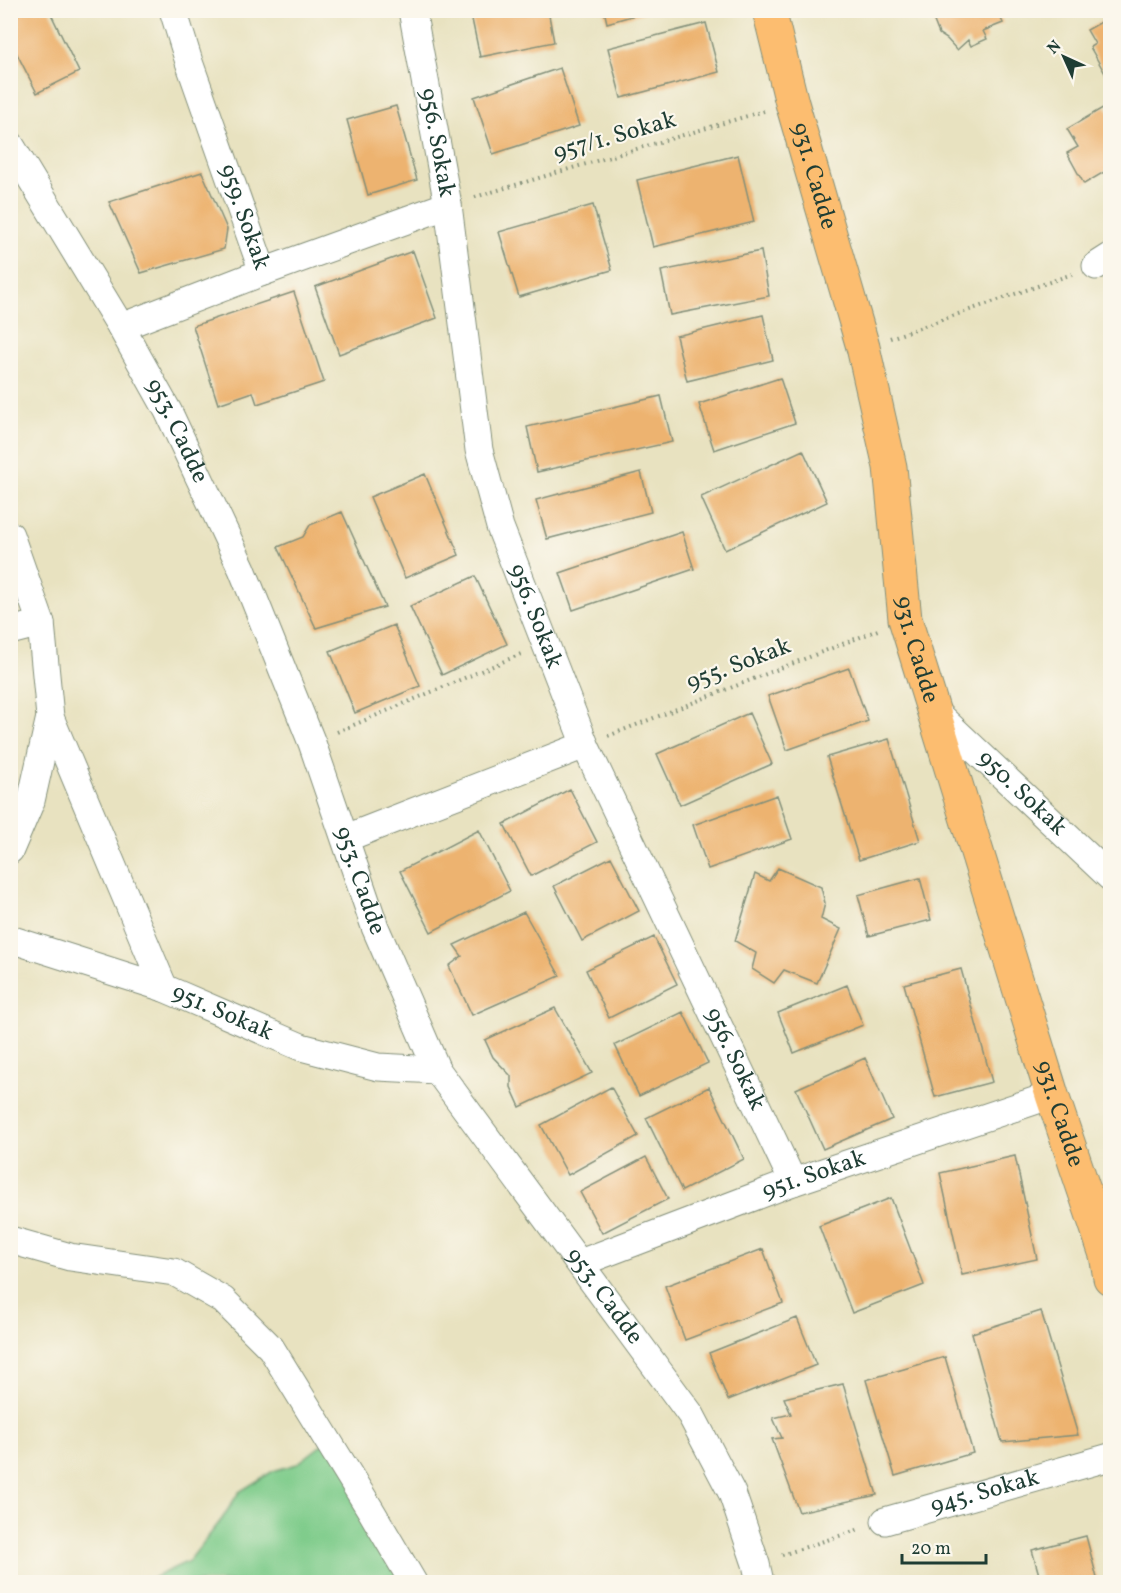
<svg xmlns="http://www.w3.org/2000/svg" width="1121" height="1593" font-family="Vollkorn,serif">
	<rect width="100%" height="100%" fill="#fbf7ec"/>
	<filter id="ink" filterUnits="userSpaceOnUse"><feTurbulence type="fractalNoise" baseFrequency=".0167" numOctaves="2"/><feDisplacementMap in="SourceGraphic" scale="12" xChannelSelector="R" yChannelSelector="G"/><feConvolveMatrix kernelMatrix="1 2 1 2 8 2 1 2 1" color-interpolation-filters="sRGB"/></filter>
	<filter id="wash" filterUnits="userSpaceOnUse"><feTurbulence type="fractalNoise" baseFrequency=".008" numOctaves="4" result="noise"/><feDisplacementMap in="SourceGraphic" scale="24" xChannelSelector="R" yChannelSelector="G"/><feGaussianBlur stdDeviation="1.35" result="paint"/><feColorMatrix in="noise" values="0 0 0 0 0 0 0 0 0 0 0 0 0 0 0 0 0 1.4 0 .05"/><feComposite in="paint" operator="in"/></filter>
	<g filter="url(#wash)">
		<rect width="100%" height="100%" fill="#e8e2c0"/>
		<path fill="#7fcc8b" stroke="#4f8460" stroke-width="1.5" d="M328,1440l85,142h-269l45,-21 33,-42 17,-27 34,-21 24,-7z"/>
		<g id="blocks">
			<path fill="#edb36f" d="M25,10h24l30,62 -42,21 -27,-53v-22z
				M470,10h78l6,32 -74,15z
				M604,10h45v1l-42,12z
				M997,10l6,13 -20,8 4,8 -16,7 -3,-6 -11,10 -10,-11 -8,-5 -9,-23z
				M1110,17v65l-20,-35 5,-3 -8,-14z
				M706,23l13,49 -98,26 -13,-50z
				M560,68l19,58 -86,28 -19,-57z
				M396,106l21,74 -49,15 -21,-75z
				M1106,106l4,8v58l-1,-3 -25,15 -17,-31 11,-6 -11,-18z
				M738,155l16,67 -101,25 -16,-67z
				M202,172l25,57 -3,20 -83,24 -32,-71z
				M593,205l19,65 -93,27 -20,-65z
				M413,251l24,67 -98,36 -24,-67z
				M761,251l8,45 -99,19 -9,-44z
				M294,292l30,90 -67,22 -4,-12 -35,12 -25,-78z
				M763,315l10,45 -86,21 -11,-45z
				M780,378l15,45 -81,27 -15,-46z
				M661,396l11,46 -135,30 -10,-45z
				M803,450l24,52 -102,48 -24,-53z
				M641,472l10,40 -104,27 -11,-39z
				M425,474l34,81 -54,23 -35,-81z
				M342,512l43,95 -69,21 -38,-81 25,-10 7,-12z
				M682,532l12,37 -121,41 -13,-37z
				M475,576l32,68 -65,31 -32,-69z
				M394,625l26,61 -65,27 -25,-62z
				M849,668l19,53 -81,29 -19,-54z
				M749,713l23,51 -92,41 -23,-51z
				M889,739l31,102 -61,19 -32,-103z
				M570,789l27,53 -66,34 -27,-52z
				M777,795l15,44 -84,30 -15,-44z
				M479,830l31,61 -79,41 -31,-61z
				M611,857l28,54 -57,30 -28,-55z
				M778,868l43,19 4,16 -4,16 20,10 -24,54 -33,-13 -10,13 -22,-14 4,-16 -21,-12 20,-67 14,7z
				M920,878l11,42 -62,16 -11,-41z
				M524,912l36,64 -88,39 -23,-49 13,-10 -8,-11z
				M654,937l23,47 -68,34 -23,-48z
				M961,969l31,113 -57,15 -31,-113z
				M847,985l16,40 -69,28 -16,-40z
				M555,1008l37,65 -72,34 -9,-20v-11l-18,-19 -8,-17z
				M683,1012l25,51 -69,33 -24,-51z
				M865,1058l27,61 -69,30 -27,-60z
				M611,1087l27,49 -70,39 -27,-50z
				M709,1087l35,72 -62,32 -36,-73z
				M1015,1156l22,103 -75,16 -22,-102z
				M646,1157l22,42 -66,34 -22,-41z
				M891,1198l33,87 -72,28 -33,-87z
				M763,1249l20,54 -98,37 -20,-54z
				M1041,1311l37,124 -76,7 -30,-109z
				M797,1318l19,47 -88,35 -19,-47z
				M945,1357l28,96 -78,23 -29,-96z
				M843,1384l34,111 -78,17 -27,-73 10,-1 -9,-20 18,-4 -7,-16z
				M1086,1536l12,46h-57l-9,-32z"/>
		</g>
	</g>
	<g filter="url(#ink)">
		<use href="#blocks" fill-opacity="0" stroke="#84907a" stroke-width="1.5"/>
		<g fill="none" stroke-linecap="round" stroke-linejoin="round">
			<defs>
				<g id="minor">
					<path id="s1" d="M173,10l16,52 74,210 185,-67"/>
					<path id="s2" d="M412,10l36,195 31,245 21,77 85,218 208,437"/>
					<path id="s3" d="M10,144l111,183 47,84 74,158 70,174 63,184 62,143 254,345 41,78 24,71 4,18"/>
					<path d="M1096,266l14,-9"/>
					<path d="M121,327l142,-55"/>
					<path d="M10,535l31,88 9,94 -19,84 -21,49"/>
					<path d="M10,631l31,-8"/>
					<path id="s4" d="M933,710l177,167"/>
					<path d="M50,717l114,271"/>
					<path d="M346,838l239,-93"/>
					<path id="s5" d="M10,939l154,49 137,59 77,20 59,3"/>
					<path d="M10,1240l60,17 104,15 49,28 48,48 99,161 43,73"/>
					<path id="s6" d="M580,1263l213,-81 259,-87"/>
					<path id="s7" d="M885,1521l225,-64"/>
				</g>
				<g id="major">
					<path id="s8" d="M769,10l23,93 71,244 27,120 15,152 147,476 54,160 4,23"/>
				</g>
			</defs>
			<use href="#minor" stroke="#84907a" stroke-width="29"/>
			<use href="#major" stroke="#84907a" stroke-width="35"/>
			<path stroke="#84907a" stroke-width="4" stroke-dasharray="1.5 4.5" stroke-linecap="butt" d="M475,197l289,-86
				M890,338l182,-64
				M337,732l184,-78
				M608,736l270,-106
				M782,1555l78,-26"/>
			<use href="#minor" stroke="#fff" stroke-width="27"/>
			<use href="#major" stroke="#fcbd6f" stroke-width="33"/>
		</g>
	</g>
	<g text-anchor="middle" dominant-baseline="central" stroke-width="4.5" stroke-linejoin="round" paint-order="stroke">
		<g font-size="24" fill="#1f3d34" stroke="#fbf7ec">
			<text transform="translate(615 137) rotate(-16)">957/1. Sokak</text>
			<text stroke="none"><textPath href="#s2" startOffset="135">956. Sokak</textPath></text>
			<text stroke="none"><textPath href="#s8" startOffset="172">931. Cadde</textPath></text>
			<text stroke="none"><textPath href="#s1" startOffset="219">959. Sokak</textPath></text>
			<text stroke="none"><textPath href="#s3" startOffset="332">953. Cadde</textPath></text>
			<text stroke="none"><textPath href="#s2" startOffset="621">956. Sokak</textPath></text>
			<text stroke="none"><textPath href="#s8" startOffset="658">931. Cadde</textPath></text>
			<text transform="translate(739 665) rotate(-21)">955. Sokak</text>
			<text stroke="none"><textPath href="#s4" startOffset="122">950. Sokak</textPath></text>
			<text stroke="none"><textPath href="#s3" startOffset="818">953. Cadde</textPath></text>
			<text stroke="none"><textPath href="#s5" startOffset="225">951. Sokak</textPath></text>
			<text stroke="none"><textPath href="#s2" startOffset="1107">956. Sokak</textPath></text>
			<text stroke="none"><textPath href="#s8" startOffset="1144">931. Cadde</textPath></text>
			<text stroke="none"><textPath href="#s6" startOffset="250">951. Sokak</textPath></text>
			<text stroke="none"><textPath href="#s3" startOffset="1304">953. Cadde</textPath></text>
			<text stroke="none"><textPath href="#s7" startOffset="104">945. Sokak</textPath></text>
		</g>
	</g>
	<rect width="1121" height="1593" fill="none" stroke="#fbf7ec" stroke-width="36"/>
	<g transform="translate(1064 57) rotate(315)" stroke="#fbf7ec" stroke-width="4.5" paint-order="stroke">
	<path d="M0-4.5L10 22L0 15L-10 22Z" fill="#1f3d34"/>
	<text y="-9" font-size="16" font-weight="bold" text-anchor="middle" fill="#1f3d34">N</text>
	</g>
	<path d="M902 1554v9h84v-9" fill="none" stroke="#1f3d34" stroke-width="3"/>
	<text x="911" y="1554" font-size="18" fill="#1f3d34" stroke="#fbf7ec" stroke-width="4.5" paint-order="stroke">20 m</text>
</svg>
